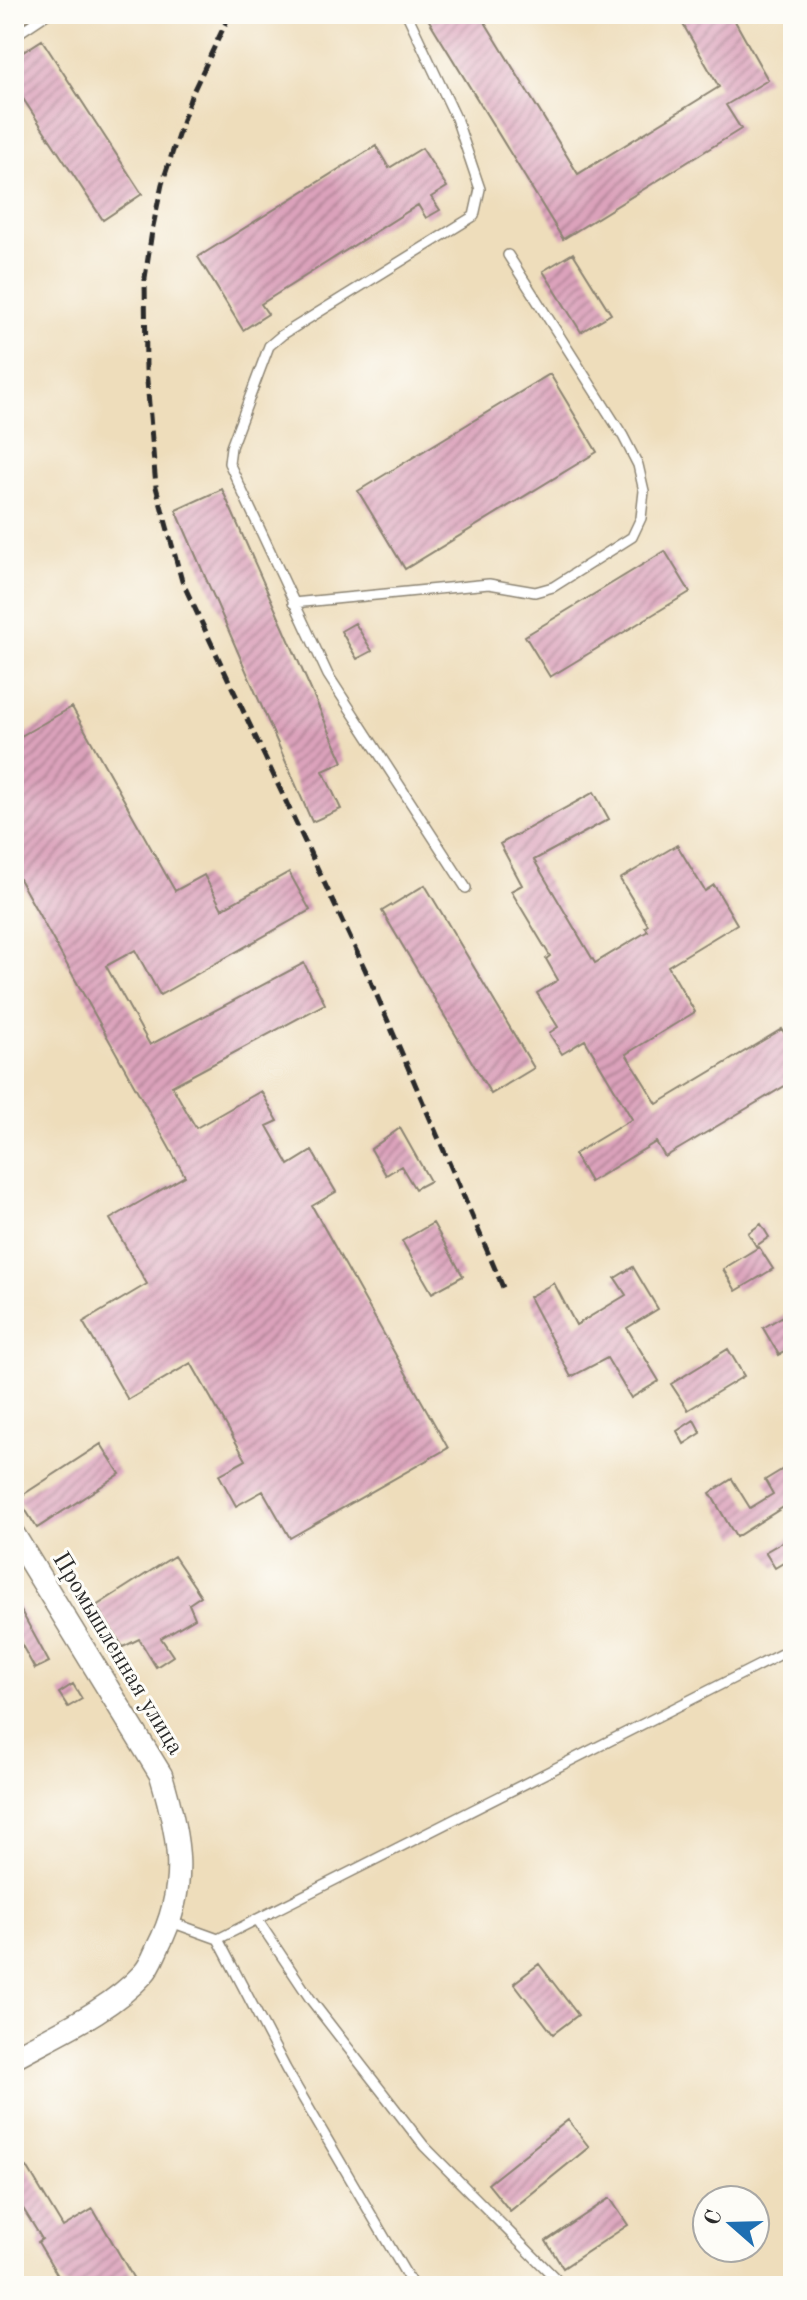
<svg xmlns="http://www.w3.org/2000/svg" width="807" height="2300" font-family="'Old Standard TT',serif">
	<defs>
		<pattern id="building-hatch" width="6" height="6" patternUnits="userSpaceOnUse" patternTransform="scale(2)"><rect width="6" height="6" fill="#dba2bb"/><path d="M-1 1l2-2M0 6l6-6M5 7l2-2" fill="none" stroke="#b28498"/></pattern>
	</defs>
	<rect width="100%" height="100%" fill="#fdfcf7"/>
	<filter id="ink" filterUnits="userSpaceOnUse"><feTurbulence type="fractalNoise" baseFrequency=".0125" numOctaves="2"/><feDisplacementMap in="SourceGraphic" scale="16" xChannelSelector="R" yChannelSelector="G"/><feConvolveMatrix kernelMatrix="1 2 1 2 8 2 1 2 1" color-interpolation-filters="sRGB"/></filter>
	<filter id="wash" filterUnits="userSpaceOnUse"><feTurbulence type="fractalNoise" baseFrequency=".006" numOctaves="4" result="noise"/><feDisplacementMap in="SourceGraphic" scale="32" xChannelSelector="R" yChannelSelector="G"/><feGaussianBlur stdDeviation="1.8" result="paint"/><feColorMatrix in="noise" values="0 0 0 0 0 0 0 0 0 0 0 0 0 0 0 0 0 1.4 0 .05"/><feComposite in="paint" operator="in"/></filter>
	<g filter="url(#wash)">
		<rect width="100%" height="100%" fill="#edb"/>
		<g id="blocks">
			<path fill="url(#building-hatch)" d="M425,14h55l98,160 141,-87 -42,-73h54l37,66 -42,25 15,24 -178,110z
				M42,40l100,154 -39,26 -89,-135v-27z
				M376,146l13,22 33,-20 25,39 -16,10 9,13 -14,8 -8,-13 -157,99 7,10 -25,16 -45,-73z
				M573,253l38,61 -30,18 -38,-61z
				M550,374l47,78 -192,117 -47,-78z
				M222,489l121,273 -20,9 18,38 -29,13 -136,-312z
				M665,551l25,41 -140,85 -25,-41z
				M355,623l17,28 -15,8 -16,-28z
				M72,707l103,184 29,-16 18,34 67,-37 21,38 -150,85 -25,-45 -29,16 44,79 154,-82 21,41 -153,82 24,42 65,-37 17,30 -11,5 22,39 23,-14 24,41 -24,14 136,242 -158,90 -27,-47 -27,15 -17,-31 27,-15 -55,-97 -63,37 -45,-78 64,-38 -37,-65 75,-43 -171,-306v-130z
				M594,792l15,27 -75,41 61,103 53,-32 -3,-4 3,-2 -28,-46 57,-34 28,46 9,-6 23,39 -69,42 27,46 -69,42 31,50 125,-75 11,19v33l-128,76 -9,-15 -66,40 -16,-28 58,-35 -47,-79 -23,14 -13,-21 9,-6 -21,-34 21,-13 -12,-21 4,-3 -39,-65 11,-6 -22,-41z
				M425,885l109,183 -43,26 -109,-183z
				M400,1128l30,53 -15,8 -14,-23 -15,9 -15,-26z
				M433,1223l30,53 -31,17 -30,-52z
				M761,1224l8,13 -13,9 -8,-13z
				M759,1247l14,22 -37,22 -13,-22z
				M633,1267l25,42 -31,19 32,53 -28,17 -24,-40 -36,19 -42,-80 25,-14 22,42 50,-30 -11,-17z
				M793,1310v36l-14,9 -16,-27z
				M728,1349l16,27 -56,34 -17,-26z
				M694,1420l7,13 -17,11 -7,-13z
				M101,1444l19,30 -83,54 -19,-30z
				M793,1463v38l-57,36 -26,-44 22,-14 18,29 23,-14 -8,-14z
				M793,1536v21l-18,11 -10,-16z
				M174,1556l27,40 -12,8 6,14 -34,20 12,18 -17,11 -17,-28 -16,8 -27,-41z
				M14,1598l35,64 -14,7 -21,-38z
				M73,1684l9,15 -14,8 -9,-14z
				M539,1964l39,51 -25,19 -39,-51z
				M568,2120l21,27 -79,64 -22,-27z
				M27,2167l36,60 30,-18 45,77h-74l-26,-44 4,-3 -28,-45v-20z
				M610,2198l18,27 -65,43 -17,-27z"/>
		</g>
	</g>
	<g filter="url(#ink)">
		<use href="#blocks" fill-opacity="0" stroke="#8c8473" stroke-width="2"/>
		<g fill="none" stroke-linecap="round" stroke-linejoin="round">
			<defs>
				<path id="service" d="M407,14l49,104 24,71 -6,27 -192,119 -13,11 -38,101 -2,16 99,212 138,213
					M14,36l33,-22
					M293,603l196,-19 46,8 18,-5 79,-50 9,-19 3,-27 -6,-26 -15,-29 -115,-181
					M257,1919l54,81 113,146 139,140
					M171,1922l47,17 575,-291
					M218,1939l68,130 127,217"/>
				<path id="tertiary" d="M14,1535l147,240c19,63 28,111 -3,172 -4,9 -8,20 -15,27 -34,37 -86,59 -129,83"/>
			</defs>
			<use href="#service" stroke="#8c8473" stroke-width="12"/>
			<use href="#tertiary" stroke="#8c8473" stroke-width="25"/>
			<use href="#service" stroke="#fff" stroke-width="9"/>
			<use href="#tertiary" stroke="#fff" stroke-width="22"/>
			<path stroke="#2b2b2b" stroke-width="5" stroke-dasharray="12 6" stroke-linecap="butt" d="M230,14l-39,82 -29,88 -10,47 -7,47 1,91 10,118 26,94 189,401 134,310"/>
		</g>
	</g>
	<g text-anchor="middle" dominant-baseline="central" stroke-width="6" stroke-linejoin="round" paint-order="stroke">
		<g font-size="24" fill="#2b2b2b" stroke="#fdfcf7">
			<text transform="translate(117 1654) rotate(59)">Промышленная улица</text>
		</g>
	</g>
	<rect width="807" height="2300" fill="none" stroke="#fdfcf7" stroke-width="48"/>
	<g transform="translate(731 2224) rotate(290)"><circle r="38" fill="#fdfcf7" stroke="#a9a8a5" stroke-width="2"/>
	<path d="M0-6L14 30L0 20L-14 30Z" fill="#1f6fb2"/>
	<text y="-12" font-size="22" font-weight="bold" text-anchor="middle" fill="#2b2b2b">С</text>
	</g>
</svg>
